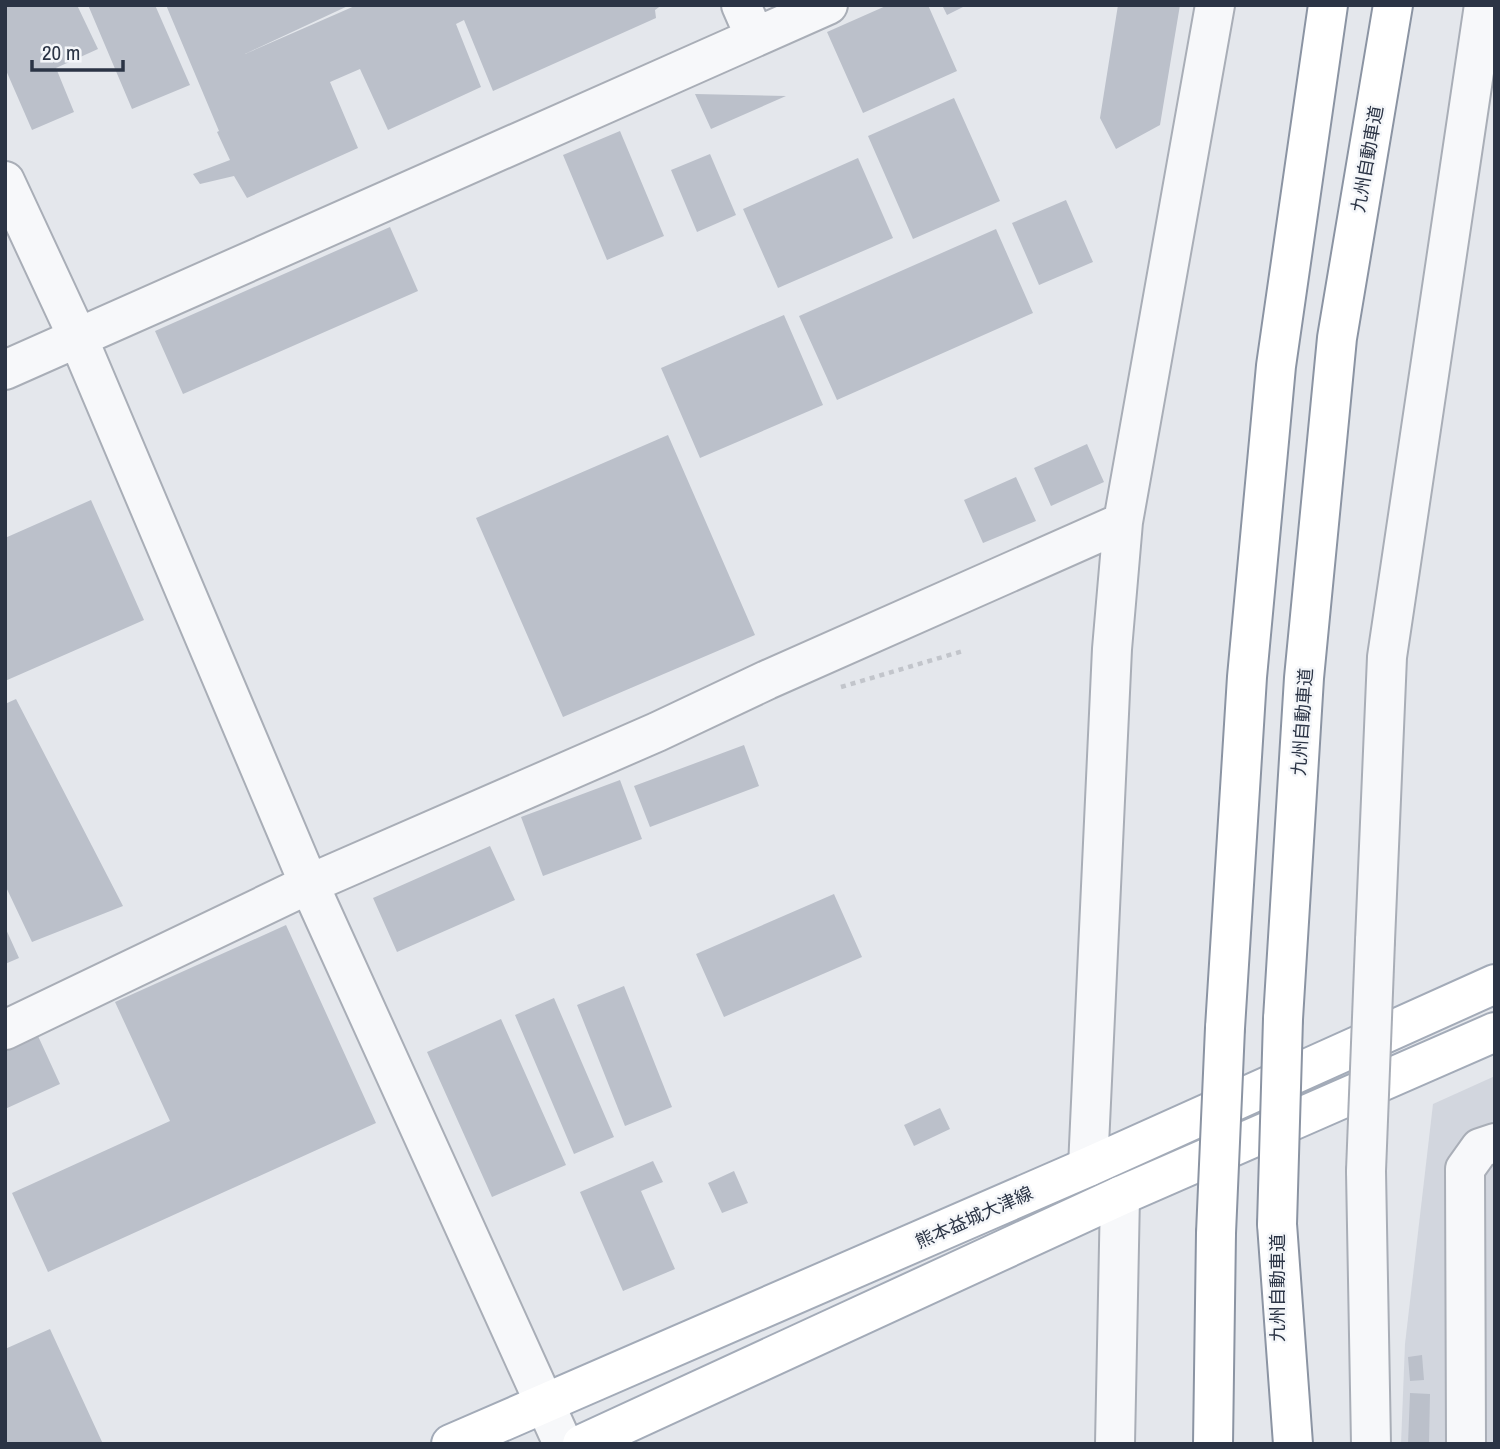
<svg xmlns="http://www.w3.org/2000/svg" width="1500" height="1449" font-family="'Archivo Narrow','Noto Sans JP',sans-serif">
	<rect width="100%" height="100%" fill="#e4e7ec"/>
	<path fill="#d2d6de" d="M1495,1076v368h-94l4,-100 28,-240z"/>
	<path fill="#bbc0ca" d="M5,5h72l21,44 -42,19 18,44 -42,18 -27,-62z
		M88,5h67l35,80 -58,24z
		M166,5h184l-105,49 112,-49h305l-7,5 1,8 -163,73 -29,-71 -8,4 25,63 -93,43 -28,-61 -30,13 28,66 -111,50 -13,-22 -34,8 -7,-10 37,-14 -13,-28 2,-1z
		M888,5h40l29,66 -94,42 -36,-81z
		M942,5h25l-20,10z
		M1118,5h62l-20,120 -44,24 -16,-31z
		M695,94l91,2 -75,33z
		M954,98l46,103 -87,38 -45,-103z
		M620,131l44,105 -57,24 -44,-105z
		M710,154l26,61 -39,17 -26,-62z
		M858,158l35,80 -115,50 -35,-79z
		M1066,200l27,62 -54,23 -27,-62z
		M390,227l28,64 -235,103 -28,-63z
		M996,229l37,84 -196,87 -38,-84z
		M784,315l39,90 -123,53 -39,-90z
		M668,435l87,200 -192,82 -87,-199z
		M1087,444l17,38 -53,24 -17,-38z
		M1016,477l20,44 -53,22 -19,-43z
		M91,500l53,120 -139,61v-143z
		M16,699l107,207 -91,36 -27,-57v-181z
		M744,745l15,41 -109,41 -16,-41z
		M620,780l22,59 -99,37 -22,-59z
		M490,846l25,54 -118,52 -24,-54z
		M834,894l28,63 -138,60 -28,-63z
		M286,925l90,198 -328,149 -36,-79 158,-72 -55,-119z
		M5,927l14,31 -14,6z
		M624,986l48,121 -47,19 -48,-121z
		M554,998l60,139 -40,17 -59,-139z
		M501,1019l65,146 -74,32 -65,-145z
		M38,1036l22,48 -55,25v-58z
		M940,1108l10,21 -36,17 -10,-21z
		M653,1161l10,21 -22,9 34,78 -52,22 -43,-99z
		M734,1171l14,32 -26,10 -14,-30z
		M50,1329l53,115h-98v-95z
		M1422,1355l2,25 -14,1 -2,-24z
		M1410,1393l20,1 -1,50h-21z"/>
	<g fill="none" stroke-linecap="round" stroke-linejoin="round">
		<defs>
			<path id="minor" d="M741,5l14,32
				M5,181l73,157 231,546 254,560
				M5,370l823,-365
				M1375,941l12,-284 97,-652
				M5,1030l304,-146 348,-152 110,-52 356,-158
				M1088,1167l24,-518 11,-127 92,-517
				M1366,1171l5,273
				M1115,1444l5,-248
				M1466,1444l-1,-275 15,-21 15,-5"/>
			<path id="major" d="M451,1444l637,-277 407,-183
				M582,1444l538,-248 375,-164"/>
			<path id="highway" d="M1283,1019l21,-341 33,-340 56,-333
				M1225,1028l22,-351 29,-311 52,-361
				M1277,1224l16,220
				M1213,1444l3,-211"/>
		</defs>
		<use href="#minor" stroke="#a9aeb7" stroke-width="42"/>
		<use href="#major" stroke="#a3abb8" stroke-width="42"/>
		<use href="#highway" stroke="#8b94a3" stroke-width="42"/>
		<path stroke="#c2c5cb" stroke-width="4.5" stroke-dasharray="5 5" stroke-linecap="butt" d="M841,687l122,-36"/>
		<use href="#minor" stroke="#f7f8fa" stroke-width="38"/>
		<use href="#major" stroke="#fff" stroke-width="38"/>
		<use href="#highway" stroke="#fff" stroke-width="38"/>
		<defs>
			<path id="minor-bridge" d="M1366,1171l9,-230"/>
			<path id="highway-bridge" d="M1277,1224l6,-205
				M1216,1233l9,-205"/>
		</defs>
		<use href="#minor-bridge" stroke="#a9aeb7" stroke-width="42" stroke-linecap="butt"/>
		<use href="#highway-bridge" stroke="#8b94a3" stroke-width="42" stroke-linecap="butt"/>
		<use href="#minor-bridge" stroke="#f7f8fa" stroke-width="38"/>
		<use href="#highway-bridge" stroke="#fff" stroke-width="38"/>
	</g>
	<g text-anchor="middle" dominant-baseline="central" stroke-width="5" stroke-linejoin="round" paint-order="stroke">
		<g font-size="18" fill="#2b3445" stroke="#f4f6f9">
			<text transform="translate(1367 159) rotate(-80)">九州自動車道</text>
			<text transform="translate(1302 722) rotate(-86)">九州自動車道</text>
			<text transform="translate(974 1217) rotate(-24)">熊本益城大津線</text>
			<text transform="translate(1277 1288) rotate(-90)">九州自動車道</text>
		</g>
	</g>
	<rect width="1500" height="1449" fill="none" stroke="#2b3445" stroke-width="14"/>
	<path d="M32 60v10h91v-10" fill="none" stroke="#2b3445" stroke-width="3.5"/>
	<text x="42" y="60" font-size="21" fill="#2b3445" stroke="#f4f6f9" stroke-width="5" paint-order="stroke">20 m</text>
</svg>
